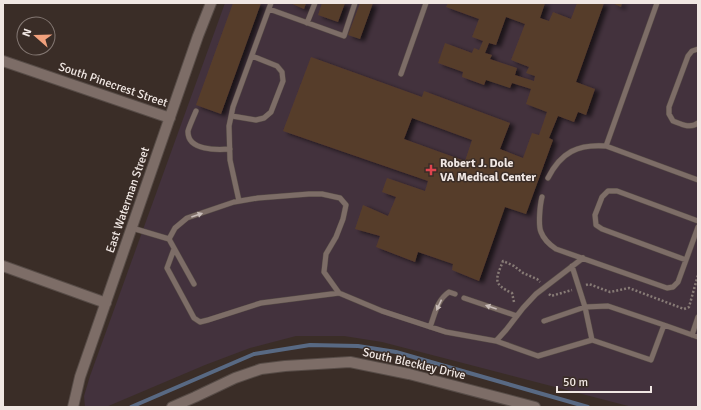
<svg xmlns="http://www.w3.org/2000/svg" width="701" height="410" font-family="Signika,sans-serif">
	<defs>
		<filter id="shadow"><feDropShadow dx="4.5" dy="2.5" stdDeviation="2" flood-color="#0009"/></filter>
	</defs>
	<rect width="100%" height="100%" fill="#3a2d27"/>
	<path fill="#43323d" d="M225,3h473v404h-66l-250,-65 -38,-6h-48l-46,12 -45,17 -99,42h-21l-1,-11 6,-20z"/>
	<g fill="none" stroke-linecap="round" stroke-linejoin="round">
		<path stroke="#586983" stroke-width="4" d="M131,407l123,-53 56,-9 48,1 38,6 192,55"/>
	</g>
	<path fill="#573c2c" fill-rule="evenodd" filter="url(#shadow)" d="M233,3h28l-40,111 -25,-9z
		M290,3h16l-2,6z
		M322,3h23l-7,19 -20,-7z
		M360,3h13l-13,36 -12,-4z
		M448,3h97l-5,15 9,3 4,-9 18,7 6,-16h27l-28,79 19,7 -9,26 -8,-3 -4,10 -16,-6 -9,22 4,2 -27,74 -21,-7 -26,74 -27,-11 1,-6 -35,-12 -3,10 -39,-15 4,-11 -25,-7 8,-24 25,11 8,-19 -14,-5 5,-14 38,13 3,-10 -145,-50 28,-74 111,40 2,-6 86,32 -10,26 23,9 9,-25 7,2 8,-23 -21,-8 5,-15 -19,-6 -2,5 -24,-8 -2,5 -22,-8 1,-5 -25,-9 7,-20 27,10 2,-5 5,2 4,-9 -11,-4 7,-18 -33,-12zM506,17l19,7 -14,36 18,7 -3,6 9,3 -1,5 -19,-6 2,-7 -27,-9 2,-4 -7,-2 4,-10 7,2zM412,118l60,22 -7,21 -61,-22z
		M612,3h10l-1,4z"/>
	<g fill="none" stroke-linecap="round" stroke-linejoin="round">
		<defs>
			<path id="lane" d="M269,9l75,27 11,-33
				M307,23l8,-20
				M698,49l-6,2 -4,5 -19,51v7l4,7c8,3 17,8 25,2
				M401,74l25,-71
				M196,111c-2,5 -7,16 -8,20 -1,20 30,19 42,18
				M232,116l24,4 8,-2 7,-6 12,-31 -1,-9 -5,-6 -25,-10
				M606,146l51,-143
				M548,178c13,-26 30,-34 58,-32l92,34
				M542,197c-2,8 -4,28 -1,35 3,8 9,13 15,17l111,39 6,-1 5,-5 20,-55
				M239,201l-9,-41 -1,-34 4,-19 38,-104
				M132,228l37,11 25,45
				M169,239l6,-11 12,-10 47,-16 24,-4 51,-4h13l18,4 6,7 -3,14 -7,18 -10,17 -2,18 15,21 43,18 64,21 50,9 10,-11 17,-22 13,-14 47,-36
				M174,249l-7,19 27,50 6,4 8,-2 53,-17 78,-10
				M686,260l-84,-31 -6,-4 -1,-10 7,-18 6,-6h9l81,30
				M464,298l53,18
				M544,321l41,-14 7,33 59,20 13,-35 -56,-19 -23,1 -13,-41
				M664,325l34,12
				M430,327c5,-13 7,-27 19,-35l6,2
				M692,335l6,-18
				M496,341l42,15 54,-16"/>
			<path id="street" d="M3,61l167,57
				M3,266l103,37
				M73,407l7,-30 118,-341 13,-33
				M172,407l23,-10 40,-19 26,-9 24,-3 65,-4 59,12 126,33"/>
		</defs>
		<use href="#lane" stroke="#574c47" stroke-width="6"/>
		<use href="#street" stroke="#574c47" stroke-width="12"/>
		<path stroke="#877b76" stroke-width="2.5" stroke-dasharray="2 2" stroke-linecap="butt" d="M586,285l3,-1 21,8 19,-4 55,21 5,-2 9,-32
			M549,294l2,2 21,-6
			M514,302l-2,-9c-20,-9 -16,-14 -9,-32l11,5 9,7 14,6 3,3"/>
		<use href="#lane" stroke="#7d6d67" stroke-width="5"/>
		<use href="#street" stroke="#7d6d67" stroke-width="10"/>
	</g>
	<defs><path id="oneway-solid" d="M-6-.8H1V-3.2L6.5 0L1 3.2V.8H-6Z"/></defs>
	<g fill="#c8bcb8">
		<use href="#oneway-solid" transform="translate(197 215) rotate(-19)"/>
		<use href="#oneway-solid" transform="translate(439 305) rotate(115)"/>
		<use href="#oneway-solid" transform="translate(491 307) rotate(-161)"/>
	</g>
	<path fill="#e0444e" stroke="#3a2d27" stroke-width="1.5" d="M429 164h4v4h4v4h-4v4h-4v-4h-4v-4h4z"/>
	<g text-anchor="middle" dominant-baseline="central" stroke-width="3" stroke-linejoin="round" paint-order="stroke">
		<g font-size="12" fill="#f0e7e3" stroke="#3a2d27">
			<text transform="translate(113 85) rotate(19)">South Pinecrest Street</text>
			<text transform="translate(128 200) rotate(-71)">East Waterman Street</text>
			<text transform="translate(414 364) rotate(13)">South Bleckley Drive</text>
		</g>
		<g font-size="12" font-weight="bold" fill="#f0e7e3" stroke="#3a2d27" text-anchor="start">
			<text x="440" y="163">Robert J. Dole<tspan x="440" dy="14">VA Medical Center</tspan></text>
		</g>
	</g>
	<rect width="701" height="410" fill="none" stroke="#f0e7e3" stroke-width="8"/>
	<g transform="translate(36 36) rotate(290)"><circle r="19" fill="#3a2d27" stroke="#837772"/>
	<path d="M0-3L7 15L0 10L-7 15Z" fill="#f1a17d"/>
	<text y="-6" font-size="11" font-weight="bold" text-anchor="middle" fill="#f0e7e3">N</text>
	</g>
	<path d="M557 386v6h94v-6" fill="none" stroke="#f0e7e3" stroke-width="2"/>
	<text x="563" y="386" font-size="12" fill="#f0e7e3" stroke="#3a2d27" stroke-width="3" paint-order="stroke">50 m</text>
</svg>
